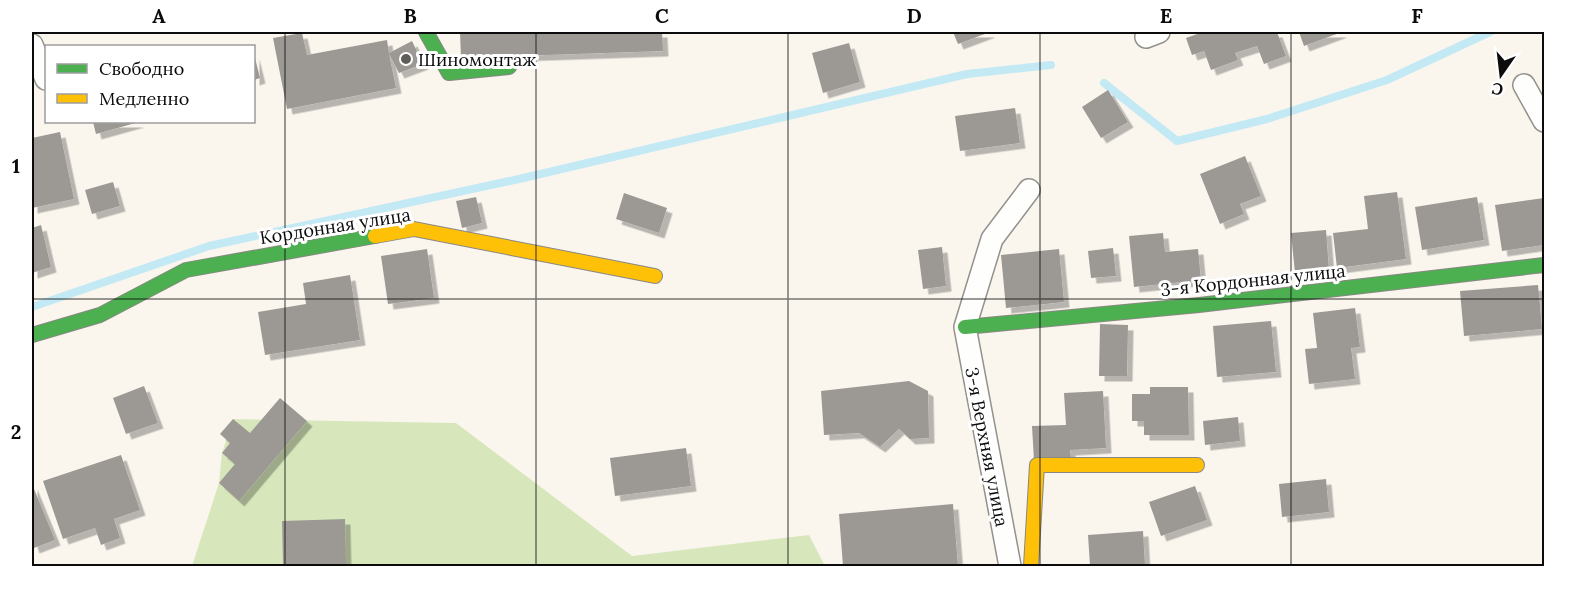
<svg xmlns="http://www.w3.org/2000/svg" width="1576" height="598" font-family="Lora,serif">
	<defs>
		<filter id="shadow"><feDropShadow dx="5.5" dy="5.5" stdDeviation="0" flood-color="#0004"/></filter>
	</defs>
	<rect width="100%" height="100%" fill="#faf6ee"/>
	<path fill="#d7e7bb" d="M233,419l223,4 176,133 177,-21 16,31h-633l27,-83 3,-30z"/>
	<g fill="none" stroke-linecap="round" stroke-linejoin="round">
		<path stroke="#c3e9f4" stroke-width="8" d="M1104,83l73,58 90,-22 120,-39 103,-48
			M32,307l177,-61 310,-67 448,-105 84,-9"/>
	</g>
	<path fill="#9c9994" filter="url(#shadow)" d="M460,32h202l1,19 -202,7z
		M953,32h37l-32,12z
		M1203,32h74l9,24 -22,8 -7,-18 -22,7 3,7 -27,10 -7,-19 -12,4 -6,-17z
		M1299,32h43l-38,14z
		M302,33l5,22 80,-15 2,13 23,-12 11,23 -24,9 -10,-19 7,34 -109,21 -14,-71z
		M849,43l11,39 -37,11 -11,-40z
		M254,54l6,24 -6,2z
		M1108,90l20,32 -27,16 -19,-31z
		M1015,108l5,35 -60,8 -5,-35z
		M93,122h46l-43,12z
		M60,132l14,67 -42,9v-70z
		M1245,156l16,40 -21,8 4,10 -24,10 -20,-50z
		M113,182l7,24 -28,8 -7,-24z
		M1397,192l9,67 -69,9 -4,-35 35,-4 -4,-33z
		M624,193l43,15 -8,25 -43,-14z
		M476,197l6,26 -20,5 -6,-27z
		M1477,197l7,43 -62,10 -7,-43z
		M1544,198v47l-42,6 -7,-46z
		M41,225l10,42 -19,6v-45z
		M1326,230l3,40 -34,3 -4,-40z
		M1163,233l2,19 33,-3 3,31 -67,7 -5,-51z
		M942,247l4,39 -23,3 -5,-39z
		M1113,248l3,28 -25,2 -3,-27z
		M427,249l7,49 -46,6 -7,-48z
		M1059,249l5,53 -58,6 -5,-53z
		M350,275l10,65 -95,15 -7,-43 48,-8 -3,-21z
		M1538,285l4,44 -78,7 -4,-45z
		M1355,308l5,39 -9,1 4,31 -46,5 -4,-35 12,-1 -4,-35z
		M1271,321l5,51 -59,5 -4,-51z
		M1100,324l28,1 -1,51h-28z
		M909,381l19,10 1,47 -19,1 -11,-10 -19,18 -21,-14 -35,2 -3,-44z
		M144,386l14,37 -32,11 -13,-36z
		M1150,387h38l1,48h-45v-14h-12v-27h18z
		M1103,391l3,57 -36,2 1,9 -37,2 -2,-35 34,-1 -2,-32z
		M280,398l27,23 -68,80 -20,-18 16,-19 -13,-11 8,-10 -10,-9 13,-15 17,14z
		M1238,417l2,24 -35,4 -2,-24z
		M686,448l5,38 -76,10 -5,-38z
		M121,455l19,55 -26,9 6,19 -19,7 -6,-17 -32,11 -20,-58z
		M1326,479l3,33 -47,5 -3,-33z
		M32,484l23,56 -21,8 -2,-6z
		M1195,486l12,34 -46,16 -12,-34z
		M953,504l5,62h-115l-4,-52z
		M345,519l1,47h-63l-1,-45z
		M1143,531l2,35h-55l-2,-31z"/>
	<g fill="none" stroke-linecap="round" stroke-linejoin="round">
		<defs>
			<path id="street" d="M1146,37l13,-5
				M32,45l14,34
				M1524,85l20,36
				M1010,566l-45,-239 27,-88 37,-49"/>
			<path id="fast" d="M426,32l23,41 60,-6
				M965,327l234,-22 345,-40
				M32,335l68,-20 86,-45 189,-34"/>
			<path id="slow" d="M375,236l39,-7 241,47
				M1031,566l6,-101h160"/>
		</defs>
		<use href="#street" stroke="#93918d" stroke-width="24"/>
		<use href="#fast" stroke="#898784" stroke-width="16"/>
		<use href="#slow" stroke="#898784" stroke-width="16"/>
		<use href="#street" stroke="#fefefc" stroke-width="21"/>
		<use href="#fast" stroke="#4caf50" stroke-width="14"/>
		<use href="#slow" stroke="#ffc107" stroke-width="14"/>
	</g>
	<path fill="none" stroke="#0b0b0b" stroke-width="1.5" stroke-opacity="0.55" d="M285,32v534M536,32v534M788,32v534M1040,32v534M1291,32v534M32,299h1512"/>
	<circle fill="#5f5d5a" stroke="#fff" stroke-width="2" cx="406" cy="59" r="6"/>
	<g text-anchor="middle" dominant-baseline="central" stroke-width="6" stroke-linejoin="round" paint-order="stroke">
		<g font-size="18" fill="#0b0b0b" stroke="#fff" text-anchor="start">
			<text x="418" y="59">Шиномонтаж</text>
		</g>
		<g font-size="18" fill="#0b0b0b" stroke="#fff">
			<text transform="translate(335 226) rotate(-9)">Кордонная улица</text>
			<text transform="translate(1253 280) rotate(-6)">3-я Кордонная улица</text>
			<text transform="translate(987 447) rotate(79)">3-я Верхняя улица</text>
		</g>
	</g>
	<rect width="1576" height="598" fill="none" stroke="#ffffff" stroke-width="66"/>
	<rect x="45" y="45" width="210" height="78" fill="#ffffff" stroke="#9d9d9d" stroke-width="1.5"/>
	<rect x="57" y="64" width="30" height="9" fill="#4caf50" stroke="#9d9d9d" stroke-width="1.5"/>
	<text x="99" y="75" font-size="18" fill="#0b0b0b">Свободно</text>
	<rect x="57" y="94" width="30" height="9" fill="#ffc107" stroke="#9d9d9d" stroke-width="1.5"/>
	<text x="99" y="105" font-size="18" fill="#0b0b0b">Медленно</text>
	<g transform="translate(1501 75) rotate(194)" stroke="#ffffff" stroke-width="4.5" paint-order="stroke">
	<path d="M0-4.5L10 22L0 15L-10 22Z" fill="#0b0b0b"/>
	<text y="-9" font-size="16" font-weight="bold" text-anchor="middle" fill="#0b0b0b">С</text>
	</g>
	<rect x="33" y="33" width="1510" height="532" fill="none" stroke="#0b0b0b" stroke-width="2"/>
	<g font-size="20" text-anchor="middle" font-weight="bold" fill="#0b0b0b">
		<text x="159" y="23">A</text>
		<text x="410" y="23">B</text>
		<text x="662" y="23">C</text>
		<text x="914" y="23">D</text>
		<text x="1166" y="23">E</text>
		<text x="1417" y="23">F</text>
		<text x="16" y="173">1</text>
		<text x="16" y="439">2</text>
	</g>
</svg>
